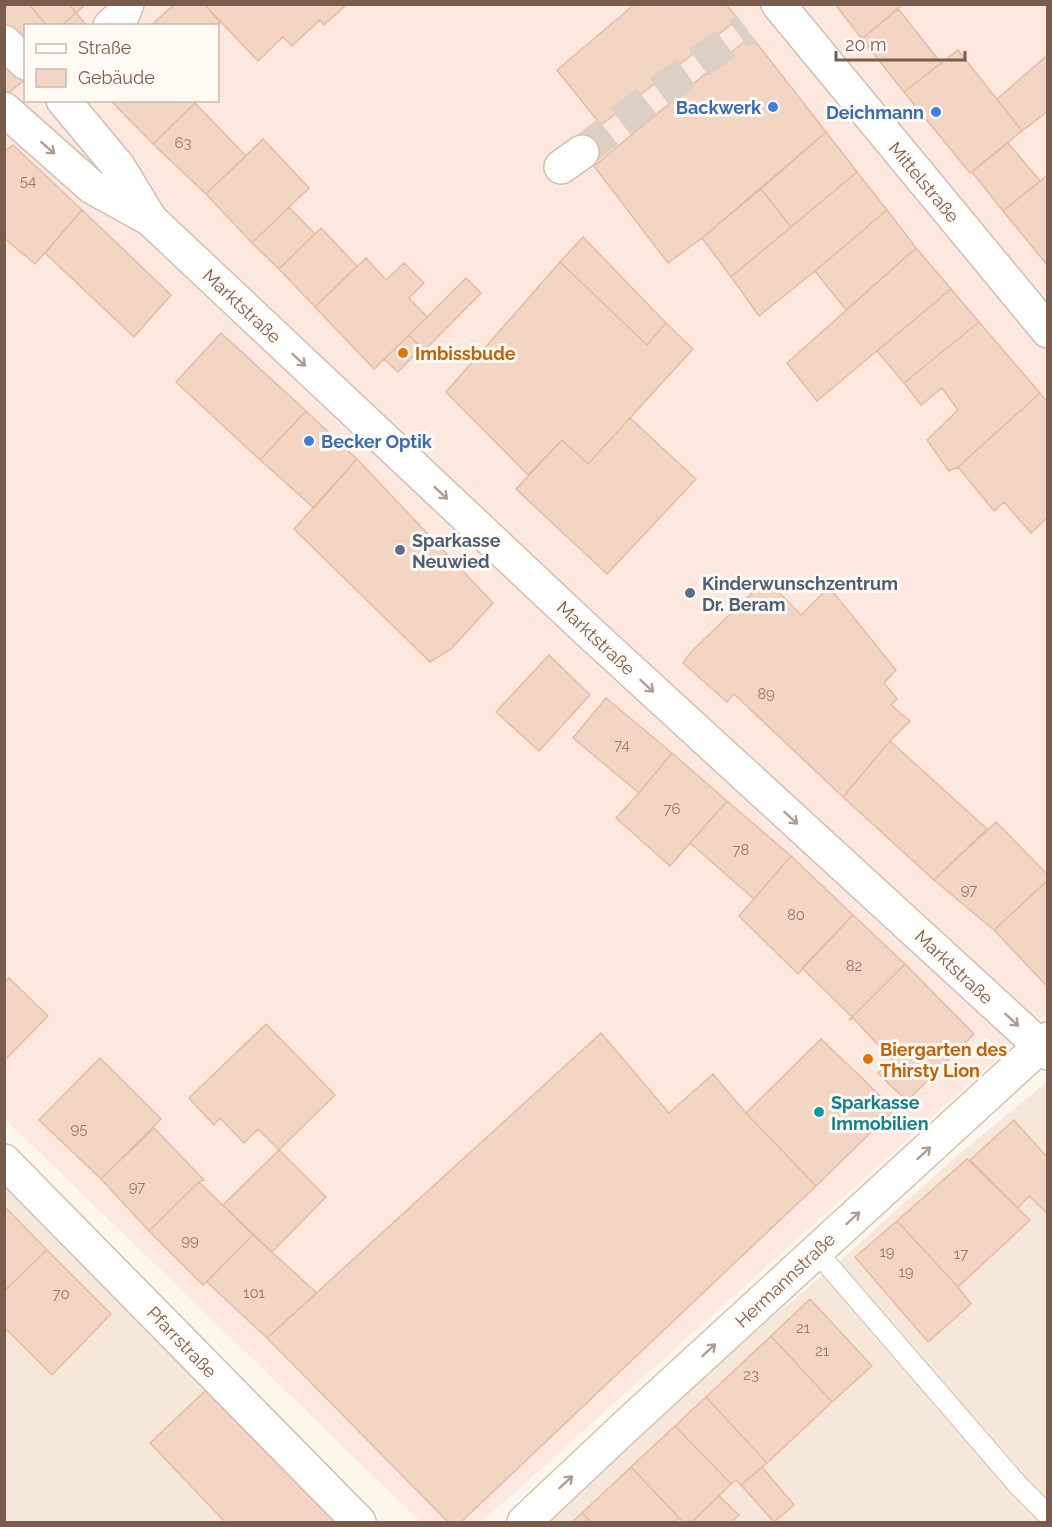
<svg xmlns="http://www.w3.org/2000/svg" width="1052" height="1527" font-family="Raleway,sans-serif">
	<rect width="100%" height="100%" fill="#fdf6ec"/>
	<path fill="#f5e8da" d="M1047,1082v440h-507l94,-89 200,-167 125,-112z
		M5,1178l345,344h-345z"/>
	<path fill="#fde8e0" fill-rule="evenodd" d="M4,5h1043v1009l-565,508h-61l-416,-403zM26,26h192v74h-192z"/>
	<path fill="#f3d5c3" stroke="#e6bba3" stroke-width="1.5" d="M4,4h65l18,22h-61v53l-22,17z
		M29,4h57l-25,22h-14z
		M175,4h29l16,18 -4,4h-66z
		M204,4h139l2,2 -21,19 -4,-5 -28,26 -9,-9 -25,24z
		M635,4h91l12,15 -137,106 -44,-55z
		M835,4h68l-41,35z
		M898,9l43,54 -37,29 -42,-53z
		M751,36l75,96 -124,106 -34,25 -74,-97z
		M958,50l64,81 -52,42 -66,-81z
		M1048,55v56l-26,20 -25,-32z
		M110,100h82l3,3 -42,41z
		M195,103l51,53 -40,38 -53,-50z
		M826,132l31,40 -66,55 -30,-38z
		M263,139l46,49 -57,55 -46,-49z
		M1008,143l32,38 -37,30 -31,-39z
		M13,145l69,65 -47,54 -31,-26v-86z
		M857,172l30,38 -72,61 -56,45 -28,-39z
		M1048,175v91l-45,-55z
		M761,189l30,38 -60,50 -29,-39z
		M289,207l26,27 -36,35 -27,-26z
		M82,210l89,85 -37,42 -89,-84z
		M887,210l29,38 -70,62 -31,-39z
		M321,228l36,38 -42,41 -36,-38z
		M583,237l83,86 -19,22 -87,-83z
		M916,248l35,41 -134,112 -30,-38z
		M366,258l20,22 18,-17 20,20 -15,15 18,19 -53,52 -59,-62z
		M560,262l87,83 19,-22 27,26 -105,115 -26,-24 -34,35 -82,-83z
		M466,278l15,15 -57,58 -15,-16z
		M951,289l28,33 -75,61 -27,-32z
		M979,322l61,71 -82,74 -9,4 -22,-31 31,-30 -16,-22 -21,17 -17,-22z
		M221,333l85,78 -46,49 -84,-78z
		M409,335l12,13 -23,24 -14,-13z
		M1040,393l8,10v114l-17,16 -27,-31 -10,9 -36,-44z
		M306,411l51,48 -43,49 -54,-48z
		M630,418l66,61 -89,95 -91,-85 46,-49 26,24z
		M357,459l136,144 -42,46 -21,13 -136,-133z
		M765,578l36,37 28,-28 67,83 -12,13 13,16 -6,6 19,16 -20,20 -47,56 -109,-103 -7,8 -44,-39 8,-11 58,-56z
		M549,655l41,40 -51,56 -43,-39z
		M606,698l66,55 -33,40 -66,-55z
		M890,741l97,88 -53,51 -91,-83z
		M672,753l55,48 -57,65 -54,-48 23,-25z
		M727,801l64,55 -37,43 -64,-56z
		M996,822l52,53v5l-54,50 -60,-50z
		M791,856l62,59 -55,59 -59,-58z
		M1048,880v105l-3,-1 -51,-54z
		M853,915l52,49 -53,53 -50,-49z
		M905,964l69,70 -66,66 -13,-10 -17,-17 13,-11 1,-2 -39,-42 -4,2z
		M9,978l39,38 -44,45v-78z
		M266,1024l69,71 -56,55 -21,-21 -14,14 -24,-25 -6,7 -25,-27z
		M601,1033l68,80 44,-39 33,39 70,73 -355,336h-13l-181,-184z
		M821,1039l40,38 24,24 7,11 -76,74 -70,-73z
		M100,1058l61,61 -60,60 -62,-59z
		M1014,1120l31,35 3,-2v61l-19,-18 -11,12 -48,-48z
		M154,1128l50,52 -5,2 -50,49 -48,-52z
		M279,1150l47,47 -54,55 -49,-47z
		M967,1159l63,61 -72,67 -61,-66z
		M199,1182l54,53 -50,50 -54,-54z
		M4,1206l43,44 -43,41z
		M897,1221l61,66 13,17 -43,38 -73,-85z
		M253,1235l64,58 -50,45 -60,-56z
		M47,1250l64,64 -59,61 -48,-48v-36z
		M810,1299l62,67 -40,36 -61,-66z
		M771,1336l61,66 -65,61 -61,-66z
		M206,1390l132,132h-113l-75,-79z
		M706,1397l61,66 -26,22 -5,-5 -5,4 -56,-58z
		M675,1426l56,58 -39,38h-9l-52,-55z
		M631,1467l48,51 -5,4h-83l-9,-9z
		M762,1467l32,38 -20,17 -33,-37z
		M719,1496l20,19 -8,7h-39z
		M582,1513l9,9h-19z"/>
	<g fill="none" stroke-linecap="round" stroke-linejoin="round">
		<path stroke="#dcd0c4" stroke-width="33" stroke-dasharray="33 16" stroke-linecap="butt" d="M582,152l65,-51 99,-73"/>
		<defs>
			<path id="lane" d="M816,1251l202,234 30,30"/>
			<path id="street" d="M778,4l270,327
				M110,26l13,-12 4,-10
				M4,42l22,21
				M63,100l55,66 31,51
				M4,109l88,78 58,32 439,413 459,421
				M561,167l21,-15
				M4,1161l355,361"/>
			<path id="secondary" d="M524,1522l103,-97 421,-386"/>
		</defs>
		<use href="#lane" stroke="#d1beb0" stroke-width="22"/>
		<use href="#street" stroke="#d1beb0" stroke-width="36"/>
		<use href="#secondary" stroke="#d6c0b0" stroke-width="36"/>
		<use href="#lane" stroke="#fff" stroke-width="20"/>
		<use href="#street" stroke="#fff" stroke-width="33"/>
		<use href="#secondary" stroke="#fff" stroke-width="33"/>
	</g>
	<defs><path id="oneway-shaft" d="M-6 0H5M1.5-3L5.5 0L1.5 3" fill="none" stroke-width="1.6" stroke-linecap="round" stroke-linejoin="round" transform="scale(1.5)"/></defs>
	<g stroke="#af9d94">
		<use href="#oneway-shaft" transform="translate(48 148) rotate(41)"/>
		<use href="#oneway-shaft" transform="translate(299 360) rotate(43)"/>
		<use href="#oneway-shaft" transform="translate(441 493) rotate(43)"/>
		<use href="#oneway-shaft" transform="translate(647 686) rotate(43)"/>
		<use href="#oneway-shaft" transform="translate(791 818) rotate(43)"/>
		<use href="#oneway-shaft" transform="translate(1012 1020) rotate(43)"/>
		<use href="#oneway-shaft" transform="translate(924 1153) rotate(-43)"/>
		<use href="#oneway-shaft" transform="translate(853 1218) rotate(-42)"/>
		<use href="#oneway-shaft" transform="translate(709 1350) rotate(-43)"/>
		<use href="#oneway-shaft" transform="translate(566 1482) rotate(-43)"/>
	</g>
	<g fill="#3f7fe0" stroke="#fffaf3" stroke-width="2">
		<circle cx="773" cy="107" r="6"/>
		<circle cx="936" cy="112" r="6"/>
		<circle cx="309" cy="441" r="6"/>
	</g>
	<g fill="#e8710a" stroke="#fffaf3" stroke-width="2">
		<circle cx="403" cy="353" r="6"/>
		<circle cx="868" cy="1059" r="6"/>
	</g>
	<g fill="#5c6f8a" stroke="#fffaf3" stroke-width="2">
		<circle cx="400" cy="550" r="6"/>
		<circle cx="690" cy="593" r="6"/>
	</g>
	<circle fill="#0f9aa8" stroke="#fffaf3" stroke-width="2" cx="819" cy="1112" r="6"/>
	<g text-anchor="middle" dominant-baseline="central" stroke-width="6" stroke-linejoin="round" paint-order="stroke">
		<g font-size="15" fill="#987a6a">
			<text x="183" y="143">63</text>
			<text x="28" y="181">54</text>
			<text x="766" y="694">89</text>
			<text x="622" y="745">74</text>
			<text x="672" y="809">76</text>
			<text x="741" y="850">78</text>
			<text x="969" y="890">97</text>
			<text x="796" y="915">80</text>
			<text x="854" y="966">82</text>
			<text x="79" y="1129">95</text>
			<text x="137" y="1187">97</text>
			<text x="190" y="1241">99</text>
			<text x="887" y="1252">19</text>
			<text x="961" y="1254">17</text>
			<text x="906" y="1272">19</text>
			<text x="254" y="1293">101</text>
			<text x="61" y="1294">70</text>
			<text x="803" y="1328">21</text>
			<text x="822" y="1351">21</text>
			<text x="751" y="1375">23</text>
		</g>
		<g font-size="18" font-weight="bold" fill="#366cbe" stroke="#fffaf3" text-anchor="end">
			<text x="761" y="107">Backwerk</text>
			<text x="924" y="112">Deichmann</text>
			<text x="321" y="441" text-anchor="start">Becker Optik</text>
		</g>
		<g font-size="18" fill="#7a5c4d" stroke="#fffaf3">
			<text transform="translate(924 182) rotate(50)">Mittelstraße</text>
			<text transform="translate(242 306) rotate(43)">Marktstraße</text>
			<text transform="translate(596 638) rotate(43)">Marktstraße</text>
			<text transform="translate(954 967) rotate(43)">Marktstraße</text>
			<text transform="translate(785 1280) rotate(-43)">Hermannstraße</text>
			<text transform="translate(182 1342) rotate(46)">Pfarrstraße</text>
		</g>
		<g font-size="18" font-weight="bold" fill="#c56008" stroke="#fffaf3" text-anchor="start">
			<text x="415" y="353">Imbissbude</text>
			<text x="880" y="1049">Biergarten des<tspan x="880" dy="21">Thirsty Lion</tspan></text>
		</g>
		<g font-size="18" font-weight="bold" fill="#4e5e75" stroke="#fffaf3" text-anchor="start">
			<text x="412" y="540">Sparkasse<tspan x="412" dy="21">Neuwied</tspan></text>
			<text x="702" y="583">Kinderwunschzentrum<tspan x="702" dy="21">Dr. Beram</tspan></text>
		</g>
		<g font-size="18" font-weight="bold" fill="#0d838f" stroke="#fffaf3" text-anchor="start">
			<text x="831" y="1102">Sparkasse<tspan x="831" dy="21">Immobilien</tspan></text>
		</g>
	</g>
	<rect width="1052" height="1527" fill="none" stroke="#7a5c4d" stroke-width="12"/>
	<rect x="24" y="24" width="195" height="78" fill="#fffaf3" stroke="#cabbb1" stroke-width="1.5"/>
	<rect x="36" y="44" width="30" height="9" fill="#ffffff" stroke="#cabbb1" stroke-width="1.5"/>
	<text x="78" y="54" font-size="18" fill="#7a5c4d">Straße</text>
	<rect x="36" y="69" width="30" height="18" fill="#f3d5c3" stroke="#cabbb1" stroke-width="1.5"/>
	<text x="78" y="84" font-size="18" fill="#7a5c4d">Gebäude</text>
	<path d="M836 51v9h129v-9" fill="none" stroke="#7a5c4d" stroke-width="3"/>
	<text x="845" y="51" font-size="18" fill="#7a5c4d" stroke="#fffaf3" stroke-width="4.5" paint-order="stroke">20 m</text>
</svg>
